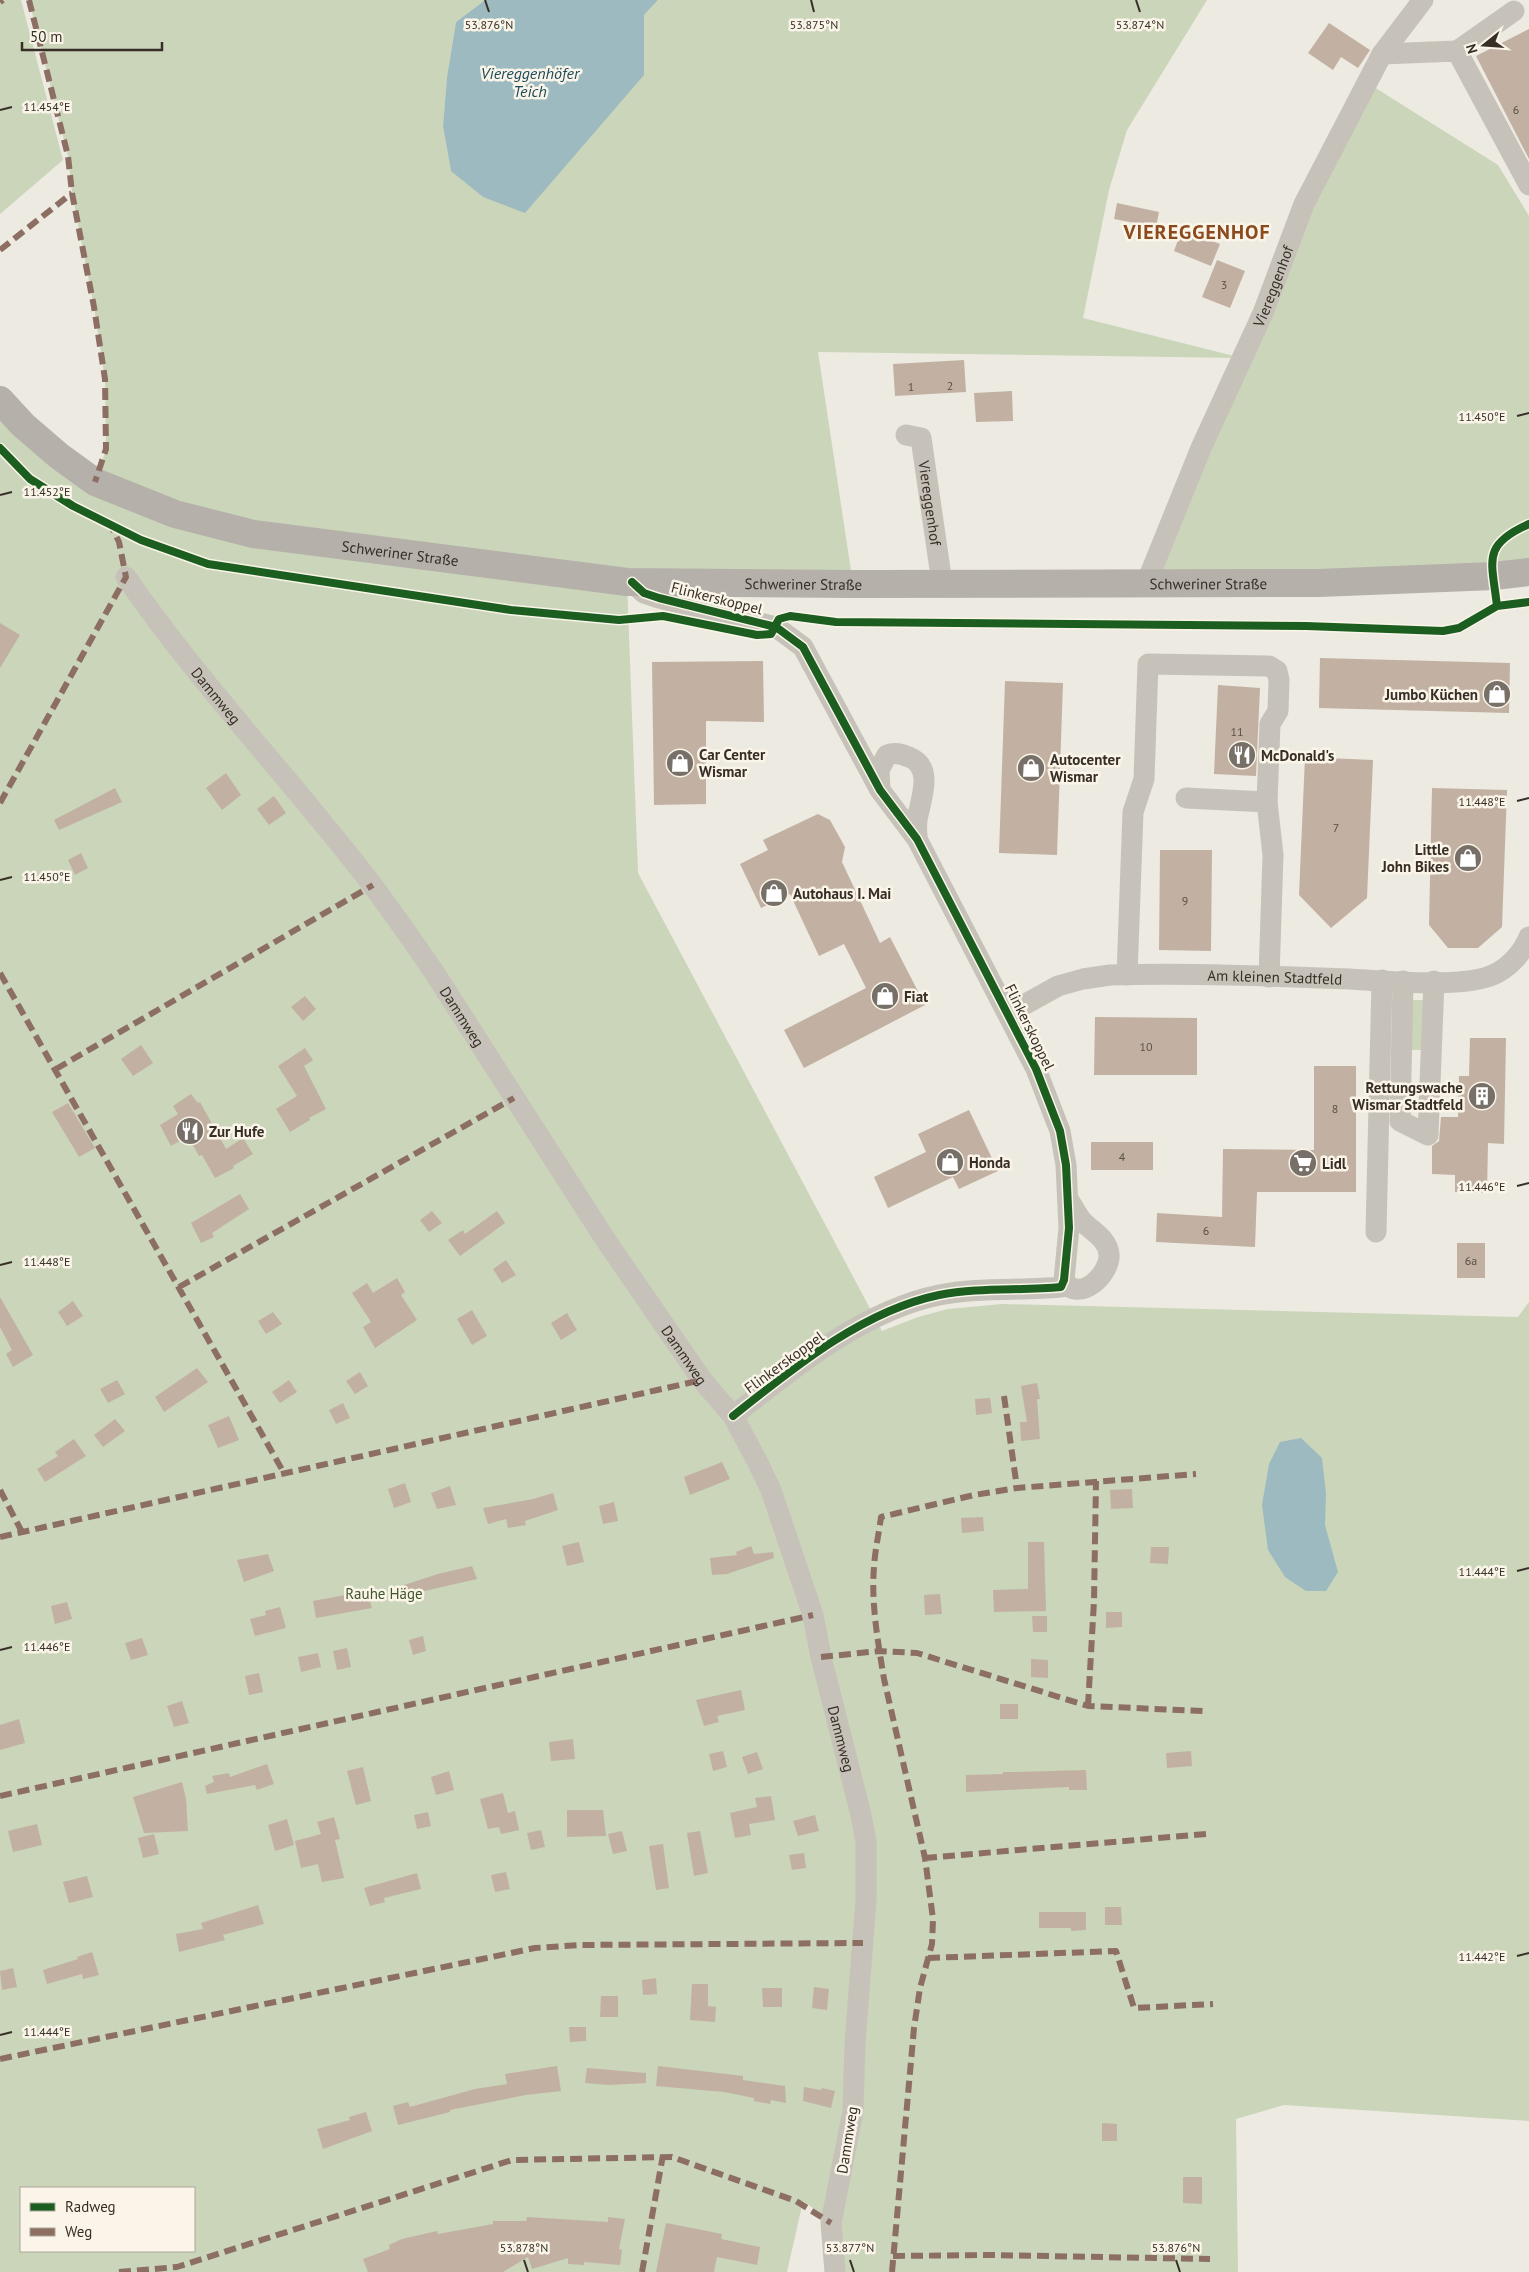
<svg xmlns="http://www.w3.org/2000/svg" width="1529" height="2272" font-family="'PT Sans',sans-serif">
	<rect width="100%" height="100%" fill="#edeae1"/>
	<path fill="#cad5ba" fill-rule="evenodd" d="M0,0h21l42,160 -63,54z
		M29,0h456l-29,22 -9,55 -4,49 8,44 32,27 161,-122v-60l14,-15h549l-80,130 -18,60 -26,128 159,40 124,-276 132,83 31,51v361l-379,1 92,-220 -424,-6 35,232 -226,-1 11,290 244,458 36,-14 30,-8 54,-5 516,13 11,-15v819l-245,-16 -48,14 2,153h-403l-4,-49 -12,-11 -16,-11 -16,71h-787v-1872l96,81 10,-32 -1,-70 -11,-72 -22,-114 -4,-37zM21,2188h173v63h-173z
		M1410,1000h18l-1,50h-18z"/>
	<path fill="#9cbabf" d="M485,0h173l-14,15v60l-119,138 -42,-16 -32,-26 -8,-45 4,-49 9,-55z
		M1301,1438l21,20 4,36 -1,31 13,47 -12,19h-20l-21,-14 -17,-27 -6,-45 7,-41 11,-22z"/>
	<path fill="#c2b1a2" d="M1329,23l41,27 -12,18 -17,-11 -8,13 -25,-17z
		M1529,29v130l-53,-103z
		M1117,203l42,9 -3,15 -42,-8z
		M1182,229l38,15 -9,22 -37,-15z
		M1217,260l28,11 -15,37 -28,-11z
		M964,360l2,32 -71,4 -2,-32z
		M1012,391l1,30 -37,1 -2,-29z
		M0,623l20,12 -20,33z
		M1320,658l190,5 -1,50 -190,-5z
		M763,661l1,61 -58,-1v83l-52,1 -2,-143z
		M1005,681l58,2 -6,172 -58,-2z
		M1218,685l42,3 -4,88 -42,-2z
		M1305,757l68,3 -6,138 -36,30 -32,-33z
		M226,773l15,22 -19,15 -16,-22z
		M115,788l7,14 -63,28 -5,-10z
		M1432,788l75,2 -5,137 -24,21h-30l-19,-23z
		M274,796l12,17 -17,12 -12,-16z
		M818,814l12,6 15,27 -3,15 38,81 10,-6 35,68 -121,63 -20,-38 82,-42 -22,-44 -25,12 -29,-62 -29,14 -21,-44 28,-14 -5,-10z
		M1160,850h52l-1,101 -52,-1z
		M81,853l7,15 -13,7 -7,-15z
		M305,996l11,13 -13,12 -12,-14z
		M1095,1017l102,1v57h-103z
		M1470,1038h36l-2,106 -16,-1 -1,50 -32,-1v-17l-23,-1v-28l7,-5 2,-24h17l1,-41h10z
		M141,1045l12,18 -20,13 -12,-17z
		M305,1048l8,12 -9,6 22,43 -17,9 1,2 -20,12 -14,-23 21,-13 -19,-30z
		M1314,1066h42v126h-99l-2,55 -99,-5 1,-29 65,4 1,-68 91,1z
		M191,1094l7,9 2,-1 26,47 17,-11 10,16 -20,12 1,2 -19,10 -13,-23 -3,1 -11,-20 -17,10 -11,-21 18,-11 -5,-8z
		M68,1103l27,45 -16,9 -27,-45z
		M969,1110l29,61 -39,18 -6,-12 -65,31 -14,-31 52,-25 -8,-18z
		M1091,1142h62v28h-62z
		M240,1194l9,15 -37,24 2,4 -13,6 -10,-20z
		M432,1211l10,12 -13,9 -9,-12z
		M497,1211l8,12 -45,33 -12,-16 15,-10 2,4z
		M1457,1243h28v35h-28z
		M506,1260l10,15 -14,8 -9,-14z
		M397,1278l8,14 -4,3 16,25 -42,28 -12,-21 8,-5 -19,-29 15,-10 6,10z
		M0,1297l33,58 -20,12 -7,-13 6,-4 -12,-23z
		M73,1301l10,15 -16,10 -9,-14z
		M472,1310l15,26 -15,9 -15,-26z
		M273,1312l9,12 -16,10 -8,-13z
		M567,1313l10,17 -16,10 -10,-17z
		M197,1368l11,14 -44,30 -9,-15z
		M360,1372l8,14 -13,8 -9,-13z
		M117,1380l8,14 -17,9 -8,-14z
		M289,1380l8,12 -17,11 -8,-11z
		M1037,1383l3,16h-3l3,40 -19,2 -1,-19h7l-6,-36z
		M990,1398l2,15 -16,2 -1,-16z
		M343,1403l7,15 -14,6 -7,-14z
		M229,1416l10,24 -21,8 -10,-23z
		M115,1419l10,12 -22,16 -9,-12z
		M74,1439l12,17 -41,26 -8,-13 21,-13 -3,-4z
		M722,1462l8,17 -40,16 -6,-18z
		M405,1483l6,19 -17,6 -6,-19z
		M450,1486l6,19 -19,4 -6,-16z
		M1132,1489l1,19 -22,1 -1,-19z
		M553,1493l5,17 -33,11 1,4 -18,3 -2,-9 -18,5 -5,-16 50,-9z
		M614,1502l4,19 -15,3 -4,-18z
		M983,1517l1,14 -22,2 -1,-15z
		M579,1542l5,20 -17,4 -5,-20z
		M1028,1542h16l2,69 -52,1 -1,-22 35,-1z
		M751,1546l3,8 19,-2 1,6 -47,16 -15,1 -2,-17 27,-3 -1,-3z
		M1151,1547h18l-1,17 -18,-1z
		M268,1554l6,17 -30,11 -7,-22z
		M472,1566l5,13 -70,16 -3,-10 34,-11z
		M367,1591l5,17 -56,10 -3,-17z
		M940,1594l2,20 -17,1 -1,-20z
		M67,1602l5,17 -17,5 -4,-18z
		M280,1607l6,21 -31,8 -5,-17 16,-4 -1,-4z
		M1106,1612h16v15l-16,1z
		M1032,1616h15v16h-14z
		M423,1636l3,15 -13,4 -4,-15z
		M142,1638l6,17 -17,5 -6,-17z
		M347,1648l4,19 -14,3 -4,-19z
		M318,1653l3,14 -20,5 -3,-15z
		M1031,1659l17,1v18l-17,-1z
		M259,1673l4,19 -14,3 -4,-19z
		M741,1690l4,20 -28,6 2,6 -15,4 -8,-26z
		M182,1701l7,22 -15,4 -7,-21z
		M1000,1704h18v15h-18z
		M19,1719l6,24 -25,7v-25z
		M573,1739l2,20 -24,2 -2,-19z
		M723,1751l4,16 -14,4 -4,-17z
		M1191,1751l1,15 -25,2 -1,-15z
		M757,1752l6,17 -15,5 -6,-17z
		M267,1764l7,20 -17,6 -2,-5 -48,9 -2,-8 9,-4 -2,-6 17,-3 1,4z
		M363,1767l8,34 -15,4 -9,-34z
		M1086,1770l1,20h-18v-3l-103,5v-17l37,-1v-2h10z
		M449,1771l5,19 -18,5 -5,-18z
		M182,1782l4,17 2,32 -44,2 -11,-36z
		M503,1793l5,20 7,-2 4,19 -18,4 -2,-7 -11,2 -8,-30z
		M771,1796l4,24 -26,4 2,11 -16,3 -5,-25 27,-6 -2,-9z
		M567,1810h36l3,26 -39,1z
		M428,1812l3,14 -14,3 -3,-14z
		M815,1815l4,16 -21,5 -5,-15z
		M334,1817l6,22 -5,1 9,38 -22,4 -4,-18 -17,4 -6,-27 26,-7 -4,-12z
		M287,1819l7,26 -19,6 -7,-26z
		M37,1824l5,21 -29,7 -5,-21z
		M541,1830l4,17 -14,3 -4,-17z
		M622,1831l5,20 -14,3 -5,-20z
		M700,1831l8,42 -14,3 -7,-43z
		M154,1834l5,20 -16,4 -5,-20z
		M663,1844l6,44 -13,2 -7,-44z
		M804,1853l2,15 -14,2 -3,-15z
		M506,1872l4,17 -15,3 -4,-17z
		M417,1873l4,16 -37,9 1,4 -15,4 -6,-18z
		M87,1876l6,21 -24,6 -6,-21z
		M258,1905l6,19 -41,11 2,5 -46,12 -3,-18 27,-5 -2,-6z
		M1105,1907h16l1,18h-17z
		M1039,1912h47v18l-15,1v-3h-32z
		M92,1952l7,23 -16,4 -1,-5 -35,10 -4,-14 35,-11 -1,-2z
		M13,1968l4,19 -15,3 -2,-19z
		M656,1978l1,16 -14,1 -1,-15z
		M692,1984h16v22l8,1 -1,15 -25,-2z
		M814,1987l15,2 -2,21 -15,-2z
		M762,1988h20v19h-19z
		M601,1996h17v21h-18z
		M569,2027h17v14l-16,1z
		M557,2066l4,25 -35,4 -76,15v2l-52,13 -5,-19 15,-4 2,5 65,-18 32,-5 -2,-10z
		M658,2066l85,10v4l42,6 1,17 -15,-3 -1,4 -16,-3v-3l-30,-6 -68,-6z
		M587,2068l59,5v10l-37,2 -24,-2z
		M804,2087l17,3 1,-2 13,3 -4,17 -28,-7z
		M366,2112l6,19 -49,18 -6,-20 33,-9 -1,-3z
		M1102,2123l15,1v17h-15z
		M1183,2177h19v27l-19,-1z
		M527,2217l81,5v-5l17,2 -6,30 3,1 -2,15 -36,-3v3l-16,-1v-6l-36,11 -4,-12 -25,15h-135l-5,-13 27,-10 -1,-4 13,-6 35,-8 1,3 55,-10v-3h33z
		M666,2223l56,11 -1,5 39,8 -3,18 -40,-8 -3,15h-58z"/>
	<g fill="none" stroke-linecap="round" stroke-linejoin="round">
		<g stroke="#c7c2b9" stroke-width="21">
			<path d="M1457,51l57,-40"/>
			<path d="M1382,54l75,-3 72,134"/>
			<path id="s1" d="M906,435l15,3 21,145"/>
			<path id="s2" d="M126,577c75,109 167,204 247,309 21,28 41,57 61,86l171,267 97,141 31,36 23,43 15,31 42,125 8,42 40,158 5,27v58l-11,144 -2,67 -22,112 4,49"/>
			<path d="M632,582l12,11 15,5 117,29 27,20 77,143 37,49 119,230 24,62 6,34 3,63 -5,52 -3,7c-41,4 -82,0 -122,8 -77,16 -147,74 -206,121"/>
			<path id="s3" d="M1146,584l55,-136 62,-135 41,-109 78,-150 41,-54"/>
			<path d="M880,789l-1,-19 8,-15c8,-3 14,-1 22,2 26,10 11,44 8,63 -1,6 0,13 0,19"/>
			<path d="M1186,798l81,4"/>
			<path d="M1127,975l6,-163 11,-33 4,-115 121,2 8,5 2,9 -1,31 -8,13 -3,78 6,53 -4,122"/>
			<path d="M1403,981l-3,140 28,14 6,-154"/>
			<path id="s4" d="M1009,1013l49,-27 25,-7 27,-4c80,-2 161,1 240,4 35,2 109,9 140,-3 17,-6 32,-22 39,-39"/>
			<path d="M1376,1232l6,-252"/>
			<path d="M1064,1280c14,25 47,-6 45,-26 -2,-16 -16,-22 -26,-32 -6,-7 -10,-16 -15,-23"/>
		</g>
		<path stroke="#b5b0a9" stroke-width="28" id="s5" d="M0,400l23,25 36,31 36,26 80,32 78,20 374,48 226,2 466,-1 175,-7 35,-4"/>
		<path stroke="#8d6e63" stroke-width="6" stroke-dasharray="12 6" stroke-linecap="butt" d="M29,0l39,156 4,37 22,114 11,72 1,70 -11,33
			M0,2l3,-2
			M0,250l72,-57
			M0,803l126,-226 -7,-35 -8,-16
			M0,973l284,500
			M56,1069l317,-184
			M179,1287l335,-189
			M1004,1396l13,92
			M0,1490l22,42
			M0,1537l702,-157
			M821,1657l58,-6 38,2 171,53 115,5
			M1088,1706l6,-105 2,-120
			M0,1796l813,-181
			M925,1858l281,-24
			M928,1958l188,-7 18,57 79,-4
			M0,2059l535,-111 44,-3 284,-2
			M893,2256l96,-1 221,4
			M119,2272l58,-5 335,-107 160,-3 124,44 35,22
			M642,2272l21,-117
			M892,2272l22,-244 6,-40 12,-44 1,-25 -8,-61 -41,-179c-6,-37 -13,-75 -10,-112 1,-17 5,-34 7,-50l93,-22 43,-7 179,-14"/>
		<defs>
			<path id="cycleway" d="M0,448l30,31 43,27 68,34 67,24 303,46 108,10 44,-4 94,19 14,-1 8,-15 11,-3 46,6 470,4 137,5 16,-3 38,-22 32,-4
				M632,582l12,11 15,5 117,29 27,20 77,143 37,49 119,230 24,62 6,34 3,63 -5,52 -3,7c-41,4 -82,0 -122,8 -77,16 -147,74 -206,121
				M1497,606c-5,-45 -16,-61 32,-82"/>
		</defs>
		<use href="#cycleway" stroke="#faf5e8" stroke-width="11"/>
		<use href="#cycleway" stroke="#1b5e20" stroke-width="8"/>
	</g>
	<path fill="none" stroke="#372f27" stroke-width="2" d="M485,0l4,12M811,0l3,12M1136,0l4,12M0,110l12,-3M1517,416l12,-3M0,495l12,-3M1517,801l12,-3M0,880l12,-3M1517,1186l12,-3M0,1265l12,-3M1517,1571l12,-3M0,1650l12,-3M1517,1956l12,-3M0,2035l12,-3M524,2260l4,12M850,2260l4,12M1176,2260l4,12"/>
	<defs>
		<symbol id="shop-disc" viewBox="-11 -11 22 22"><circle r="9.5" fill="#777068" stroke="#faf5e8"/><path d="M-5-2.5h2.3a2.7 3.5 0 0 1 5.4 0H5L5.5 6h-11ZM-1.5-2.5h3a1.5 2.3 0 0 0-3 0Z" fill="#fff"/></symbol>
		<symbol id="restaurant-disc" viewBox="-11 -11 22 22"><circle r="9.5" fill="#777068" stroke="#faf5e8"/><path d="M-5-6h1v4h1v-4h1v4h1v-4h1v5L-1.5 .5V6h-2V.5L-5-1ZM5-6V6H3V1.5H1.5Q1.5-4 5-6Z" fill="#fff"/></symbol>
		<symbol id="building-disc" viewBox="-11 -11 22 22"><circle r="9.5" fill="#777068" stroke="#faf5e8"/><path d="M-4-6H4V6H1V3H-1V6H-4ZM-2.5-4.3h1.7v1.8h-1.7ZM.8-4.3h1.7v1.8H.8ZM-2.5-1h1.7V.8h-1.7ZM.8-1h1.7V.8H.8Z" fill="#fff"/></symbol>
		<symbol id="supermarket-disc" viewBox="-11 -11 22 22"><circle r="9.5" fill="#777068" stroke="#faf5e8"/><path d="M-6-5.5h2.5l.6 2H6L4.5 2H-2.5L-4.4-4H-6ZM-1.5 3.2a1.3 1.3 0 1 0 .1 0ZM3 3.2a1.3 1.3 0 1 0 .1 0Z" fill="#fff"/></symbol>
	</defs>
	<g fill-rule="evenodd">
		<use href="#shop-disc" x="1481" y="678" width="32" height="32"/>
		<use href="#restaurant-disc" x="1226" y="739" width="32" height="32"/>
		<use href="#shop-disc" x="664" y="747" width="32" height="32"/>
		<use href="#shop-disc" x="1015" y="752" width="32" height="32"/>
		<use href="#shop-disc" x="1452" y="842" width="32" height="32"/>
		<use href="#shop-disc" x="758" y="877" width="32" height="32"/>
		<use href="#shop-disc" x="869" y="980" width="32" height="32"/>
		<use href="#building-disc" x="1466" y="1080" width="32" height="32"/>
		<use href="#restaurant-disc" x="174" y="1115" width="32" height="32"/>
		<use href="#shop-disc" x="934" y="1146" width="32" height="32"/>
		<use href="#supermarket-disc" x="1287" y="1147" width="32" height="32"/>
	</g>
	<g text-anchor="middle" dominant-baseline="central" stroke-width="5" stroke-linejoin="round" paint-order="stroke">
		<g font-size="12" fill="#5a5046">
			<text x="1516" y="109">6</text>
			<text x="1224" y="284">3</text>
			<text x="950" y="385">2</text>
			<text x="911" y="386">1</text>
			<text x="1237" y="731">11</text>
			<text x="1336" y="827">7</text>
			<text x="1185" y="900">9</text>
			<text x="1146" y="1046">10</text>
			<text x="1335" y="1108">8</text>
			<text x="1122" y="1156">4</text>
			<text x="1206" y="1230">6</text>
			<text x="1471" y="1260">6a</text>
		</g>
		<g font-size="15" fill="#372f27" stroke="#faf5e8">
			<text stroke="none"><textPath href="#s3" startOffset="324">Viereggenhof</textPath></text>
			<text stroke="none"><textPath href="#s1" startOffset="81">Viereggenhof</textPath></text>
			<text stroke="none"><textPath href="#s5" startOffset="441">Schweriner Straße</textPath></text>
			<text stroke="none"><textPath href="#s5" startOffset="846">Schweriner Straße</textPath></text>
			<text stroke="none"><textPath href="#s5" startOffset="1251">Schweriner Straße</textPath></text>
			<text transform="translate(717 598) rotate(14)">Flinkerskoppel</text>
			<text stroke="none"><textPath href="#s2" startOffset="149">Dammweg</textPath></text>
			<text stroke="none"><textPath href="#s4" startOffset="274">Am kleinen Stadtfeld</textPath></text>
			<text stroke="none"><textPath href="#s2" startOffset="554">Dammweg</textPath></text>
			<text transform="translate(1030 1027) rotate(64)">Flinkerskoppel</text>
			<text stroke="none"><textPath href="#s2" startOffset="959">Dammweg</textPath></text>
			<text transform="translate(784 1362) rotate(-36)">Flinkerskoppel</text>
			<text stroke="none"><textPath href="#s2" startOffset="1379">Dammweg</textPath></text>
			<text transform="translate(847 2140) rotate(-81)">Dammweg</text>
		</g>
		<g font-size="15" font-weight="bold" fill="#372f27" stroke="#faf5e8" text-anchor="start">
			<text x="1478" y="694" text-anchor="end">Jumbo Küchen</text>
			<text x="699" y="754">Car Center<tspan x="699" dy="17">Wismar</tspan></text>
			<text x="1261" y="755">McDonald's</text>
			<text x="1050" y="759">Autocenter<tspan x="1050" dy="17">Wismar</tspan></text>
			<text x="1449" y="849" text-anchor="end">Little<tspan x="1449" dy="17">John Bikes</tspan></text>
			<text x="793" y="893">Autohaus I. Mai</text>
			<text x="904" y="996">Fiat</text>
			<text x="1463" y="1087" text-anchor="end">Rettungswache<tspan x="1463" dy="17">Wismar Stadtfeld</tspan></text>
			<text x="209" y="1131">Zur Hufe</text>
			<text x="969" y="1162">Honda</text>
			<text x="1322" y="1163">Lidl</text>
		</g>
		<g font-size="15" fill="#3e572a" stroke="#faf5e8">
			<text x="384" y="1593">Rauhe Häge</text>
		</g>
		<g font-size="16" font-style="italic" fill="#1b4b5b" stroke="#faf5e8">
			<text x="530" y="73">Viereggenhöfer<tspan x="530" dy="18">Teich</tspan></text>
		</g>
		<g font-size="20" font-weight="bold" letter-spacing="1" fill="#8a4a1d" stroke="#faf5e8">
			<text x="1197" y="232">VIEREGGENHOF</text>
		</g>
	</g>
	<g font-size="12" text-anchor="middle" fill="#372f27" stroke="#faf5e8" stroke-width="5" stroke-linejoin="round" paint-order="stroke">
		<text x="489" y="29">53.876°N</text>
		<text x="814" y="29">53.875°N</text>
		<text x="1140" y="29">53.874°N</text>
		<text x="47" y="111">11.454°E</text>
		<text x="1482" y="421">11.450°E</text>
		<text x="47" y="496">11.452°E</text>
		<text x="1482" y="806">11.448°E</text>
		<text x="47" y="881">11.450°E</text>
		<text x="1482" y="1191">11.446°E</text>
		<text x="47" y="1266">11.448°E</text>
		<text x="1482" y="1576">11.444°E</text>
		<text x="47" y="1651">11.446°E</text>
		<text x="1482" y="1961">11.442°E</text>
		<text x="47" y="2036">11.444°E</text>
		<text x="524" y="2252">53.878°N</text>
		<text x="850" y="2252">53.877°N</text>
		<text x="1176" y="2252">53.876°N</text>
	</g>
	<rect x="20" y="2187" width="175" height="65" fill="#faf5e8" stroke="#aca69b"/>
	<rect x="30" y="2203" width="25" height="8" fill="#1b5e20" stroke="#aca69b"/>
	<text x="65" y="2212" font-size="15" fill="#372f27">Radweg</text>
	<rect x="30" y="2228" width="25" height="8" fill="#8d6e63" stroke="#aca69b"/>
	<text x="65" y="2237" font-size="15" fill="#372f27">Weg</text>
	<g transform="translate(1484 45) rotate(253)" stroke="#faf5e8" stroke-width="4" paint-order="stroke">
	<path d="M0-4L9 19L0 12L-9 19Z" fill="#372f27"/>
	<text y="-8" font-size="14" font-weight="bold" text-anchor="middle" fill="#372f27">N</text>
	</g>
	<path d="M22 42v8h140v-8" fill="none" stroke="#372f27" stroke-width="2.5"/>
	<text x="30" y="42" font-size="15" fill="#372f27" stroke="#faf5e8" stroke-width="4" paint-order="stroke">50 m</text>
</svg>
